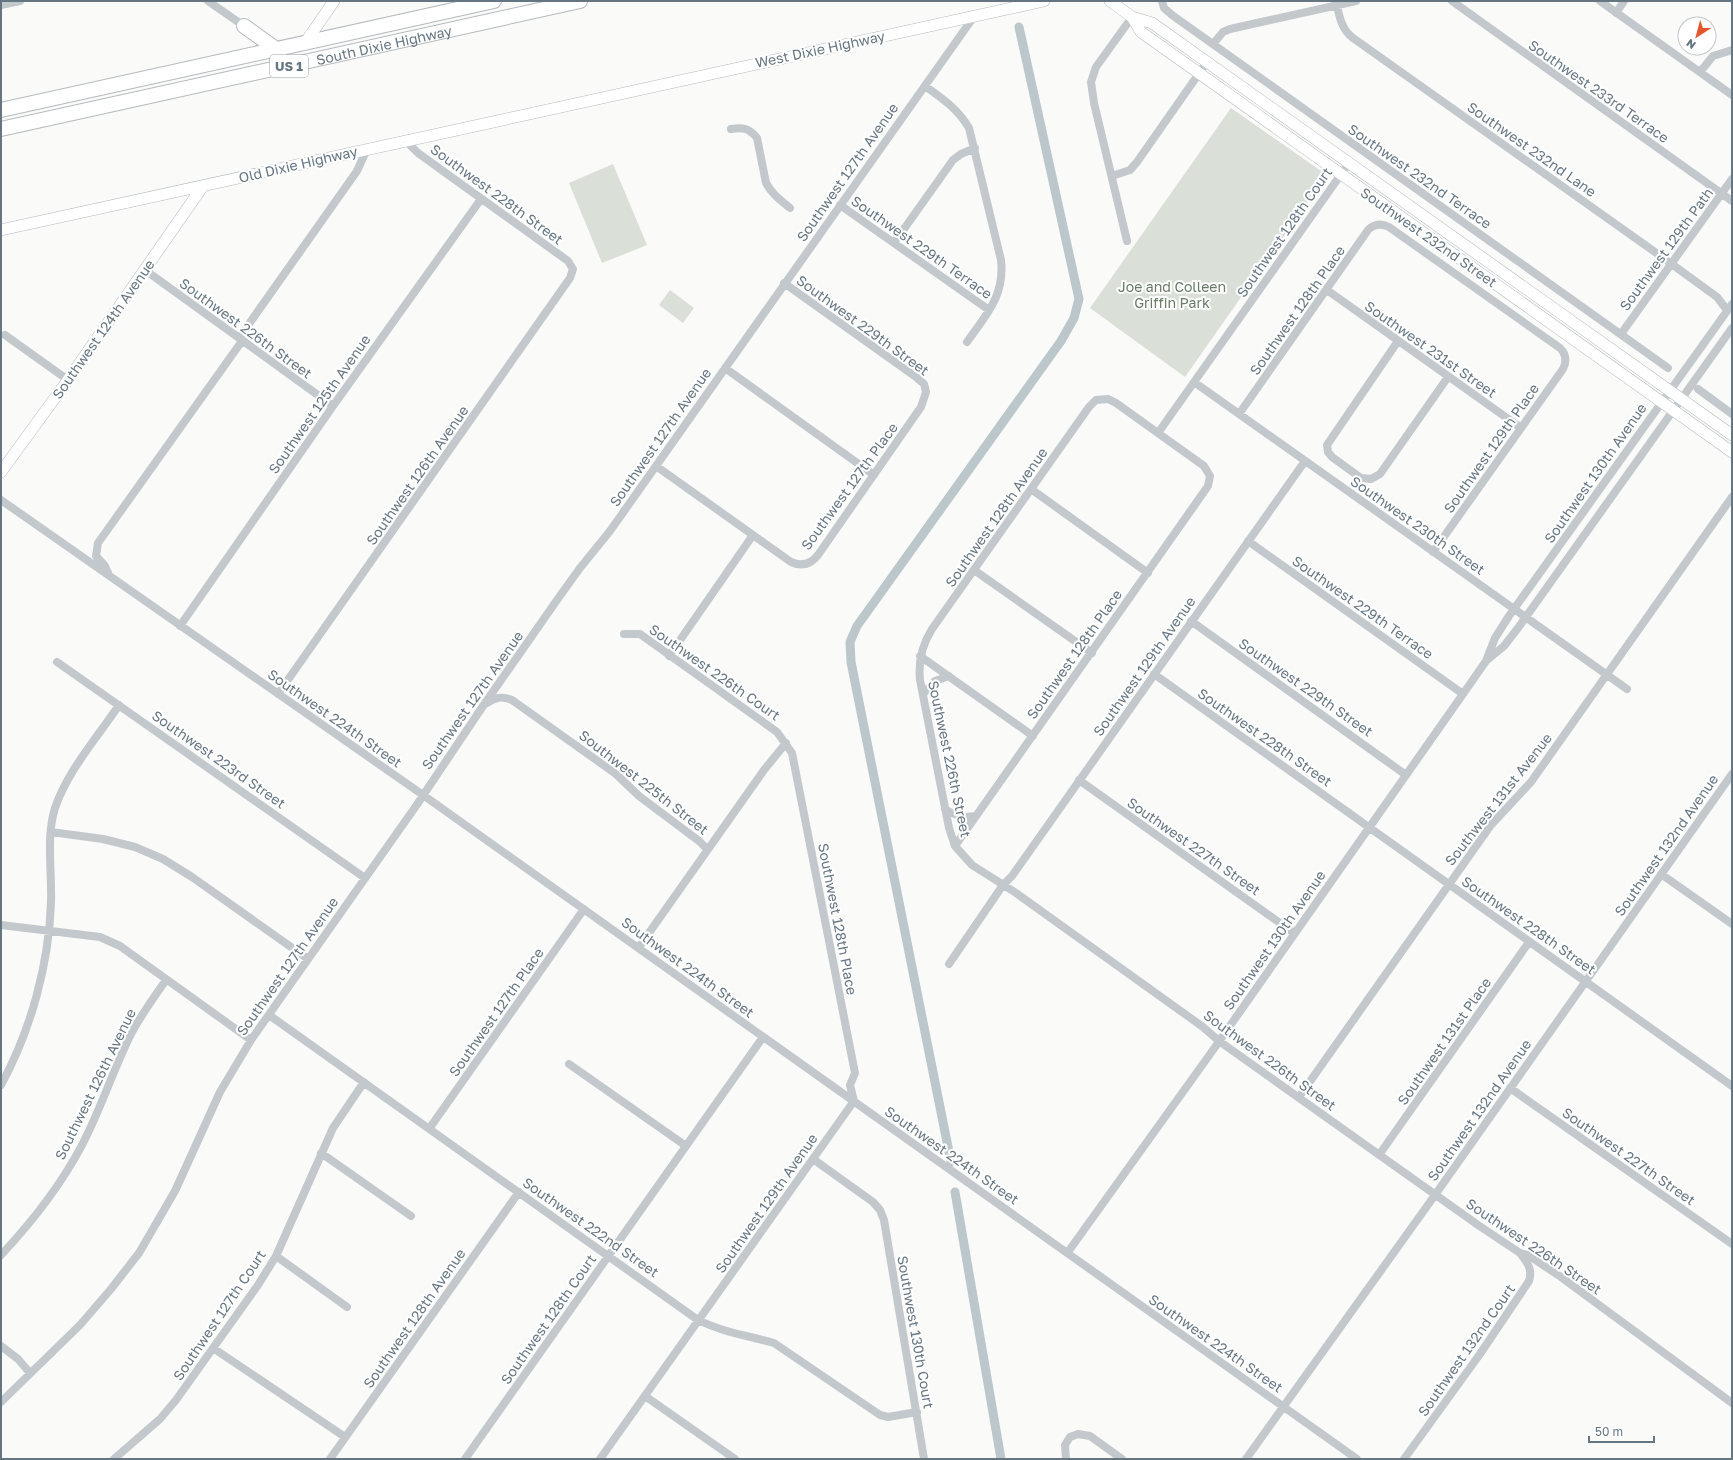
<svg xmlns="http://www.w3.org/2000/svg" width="1733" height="1460" font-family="'Golos Text',sans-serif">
	<rect width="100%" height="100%" fill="#fafaf8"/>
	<path fill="#dadfd7" d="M1231,108l90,63 2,7 -1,4 -137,195 -95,-69z
		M613,164l34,81 -45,18 -33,-80z
		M670,290l24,18 -11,15 -24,-18z"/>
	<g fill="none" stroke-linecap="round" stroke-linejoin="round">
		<path stroke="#bbc7cb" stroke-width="9" d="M951,1162l-100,-500 -1,-20 7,-16 204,-285 13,-23 5,-19 -60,-272
			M955,1192l46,267"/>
		<defs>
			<path id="secondary" d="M1110,1l22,16 20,6 580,412
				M1132,17l9,15 591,420
				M305,43l29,-42
				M1,230l1043,-229
				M1,472l67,-92 135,-194"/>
			<g id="highway">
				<path d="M244,26l36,26"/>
				<path d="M1,110l493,-109"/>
				<path id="s1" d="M1,129l579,-128"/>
			</g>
		</defs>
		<use href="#secondary" stroke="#b3babf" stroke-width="12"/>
		<use href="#highway" stroke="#b4b9bd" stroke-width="16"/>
		<path stroke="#c3c8cc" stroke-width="8" d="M208,1l36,25
			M1162,1l2,7 8,7 496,353
			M1336,1c3,14 5,28 17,37l309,219 55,40 10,13
			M1452,1l280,200
			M1600,1l132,94
			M1,5l19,-4
			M1616,13l8,-12
			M1213,44l10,-12 7,-3 126,-28
			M1700,72l13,-16 19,-6
			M925,86c17,12 33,23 44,42l32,132c4,36 -15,55 -34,82
			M731,129c12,-2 18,-1 26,9l9,45c6,11 14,17 24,25
			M1112,176l18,-6 7,-8 70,-100
			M840,205l149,105
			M1127,241l-33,-138 -3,-21 5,-15 36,-50
			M894,243l59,-83 8,-6 14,-6
			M145,270l188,136
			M1327,290l194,138
			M1621,334l111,-155
			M5,335l63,45
			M239,338l118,-167 10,-22
			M1398,341l-71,104 1,7 4,5 29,21 10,1 9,-5 68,-97
			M725,368l149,107
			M1194,382l433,307
			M1698,389l34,25
			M1239,414l129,-184c6,-6 13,-7 21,-3l171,121c6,6 7,13 3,21l-130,183
			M1158,433l191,-270
			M656,466l135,96c11,5 20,2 27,-7l103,-148 5,-15 -2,-8 -8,-7 -132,-94
			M1031,489l117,84
			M1,500l422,295 934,664
			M1248,541l215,153
			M974,570l118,83
			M109,575l-4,-9 -9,-10 2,-13 144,-202
			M1191,621l215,154
			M180,626l153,-220 148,-207
			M669,656l84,-121
			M920,656l113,80
			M1486,661l18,-15 14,-18 214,-300
			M57,662l308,216
			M1154,674l578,412
			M278,694l292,-416 3,-9 -5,-8 -150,-108 -13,-13
			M923,694l12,-13 14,-5
			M487,703c8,-6 15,-7 25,-3l104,74 23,22 60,45 8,8
			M1079,780l215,153
			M945,809c11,7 17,9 31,7
			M51,832l52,7 32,8 28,12 29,18 116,82
			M955,846l253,-360 2,-10 -6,-10 -88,-63 -8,-4 -12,1 -7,7 -157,222c-10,16 -14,32 -12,51l29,148 6,18 17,19 44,28 187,134 16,14 259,184 42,28 8,2 33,22 171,126
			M1661,874l71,50
			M1,925l99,12 20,9 131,94
			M639,947l125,-177 22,-27
			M949,964l54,-79 9,-9 293,-415
			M269,1015l429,305c27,13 48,15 76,23l106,72 8,2 29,-5
			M569,1064l117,82
			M1,1085c30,-55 48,-121 50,-183 1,-30 -5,-66 4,-94 13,-38 42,-70 64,-103
			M1510,1088l222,156
			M1299,1097l192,-272 40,-43 201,-285
			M429,1129l155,-220
			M321,1153l90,63
			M1379,1155l150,-213
			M813,1159l60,43 7,8 4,10 40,239
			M1068,1252l145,-202 250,-356 23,-33 9,-23 14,-22 223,-312
			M1,1255c31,-33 60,-70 81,-110 19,-36 31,-75 49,-111 10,-19 23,-37 35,-54
			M276,1256l71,51
			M1,1346l17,13 12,14
			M213,1348l132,89
			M645,1396l90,63
			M1,1402l79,-77 31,-36 28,-36 36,-62 45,-99 31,-52 165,-234 67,-100 74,-106 23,-32 30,-37 365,-516
			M114,1459l46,-40 16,-19 82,-115 18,-29 57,-128 31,-46
			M330,1459l189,-267
			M465,1459l298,-422
			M600,1459l254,-358 -4,-16 5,-12 -63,-320 -15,-21 -137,-98h-16
			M1066,1459l-1,-14 5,-8 8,-3 12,2 32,23
			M1246,1459l189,-264 297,-421
			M1404,1459l76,-105 49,-73c4,-12 -2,-19 -9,-28"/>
		<use href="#secondary" stroke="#fff" stroke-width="11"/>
		<use href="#highway" stroke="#fff" stroke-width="14"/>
	</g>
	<g text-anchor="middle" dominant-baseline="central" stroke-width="4" stroke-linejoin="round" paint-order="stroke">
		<rect fill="#fff" stroke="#939fa8" stroke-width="1" x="270" y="55" width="38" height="22" rx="3"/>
		<g font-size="13" font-weight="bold" fill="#657683">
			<text x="289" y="66">US 1</text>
		</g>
		<g font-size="14" fill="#657683" stroke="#fff">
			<text stroke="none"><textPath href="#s1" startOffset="392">South Dixie Highway</textPath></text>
			<text transform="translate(820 49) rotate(-12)">West Dixie Highway</text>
			<text transform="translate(1599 91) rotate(35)">Southwest 233rd Terrace</text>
			<text transform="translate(1532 149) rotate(35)">Southwest 232nd Lane</text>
			<text transform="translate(298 164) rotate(-13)">Old Dixie Highway</text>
			<text transform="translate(847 172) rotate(-55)">Southwest 127th Avenue</text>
			<text transform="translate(1420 176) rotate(35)">Southwest 232nd Terrace</text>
			<text transform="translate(497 194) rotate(36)">Southwest 228th Street</text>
			<text transform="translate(1284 232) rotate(-55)">Southwest 128th Court</text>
			<text transform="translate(1429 237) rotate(35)">Southwest 232nd Street</text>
			<text transform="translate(922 247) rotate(35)">Southwest 229th Terrace</text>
			<text transform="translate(1666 249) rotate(-54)">Southwest 129th Path</text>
			<text transform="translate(1297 310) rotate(-55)">Southwest 128th Place</text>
			<text transform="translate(863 325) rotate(36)">Southwest 229th Street</text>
			<text transform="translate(246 328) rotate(36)">Southwest 226th Street</text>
			<text transform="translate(103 329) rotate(-55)">Southwest 124th Avenue</text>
			<text transform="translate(1431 349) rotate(35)">Southwest 231st Street</text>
			<text transform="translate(319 404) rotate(-55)">Southwest 125th Avenue</text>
			<text transform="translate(660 437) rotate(-55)">Southwest 127th Avenue</text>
			<text transform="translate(1491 448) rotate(-55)">Southwest 129th Place</text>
			<text transform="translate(1595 473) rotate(-55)">Southwest 130th Avenue</text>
			<text transform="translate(417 475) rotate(-55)">Southwest 126th Avenue</text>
			<text transform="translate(849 486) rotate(-54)">Southwest 127th Place</text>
			<text transform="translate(996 517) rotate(-55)">Southwest 128th Avenue</text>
			<text transform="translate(1418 525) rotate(35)">Southwest 230th Street</text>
			<text transform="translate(1363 607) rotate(35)">Southwest 229th Terrace</text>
			<text transform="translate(1074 654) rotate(-55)">Southwest 128th Place</text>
			<text transform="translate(1144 666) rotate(-55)">Southwest 129th Avenue</text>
			<text transform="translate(715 672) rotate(35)">Southwest 226th Court</text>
			<text transform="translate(1306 687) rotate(35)">Southwest 229th Street</text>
			<text transform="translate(472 700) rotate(-55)">Southwest 127th Avenue</text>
			<text transform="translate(335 718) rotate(35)">Southwest 224th Street</text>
			<text transform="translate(1265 737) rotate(35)">Southwest 228th Street</text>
			<text transform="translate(219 759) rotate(35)">Southwest 223rd Street</text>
			<text transform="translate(950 759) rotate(78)">Southwest 226th Street</text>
			<text transform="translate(644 782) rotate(38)">Southwest 225th Street</text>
			<text transform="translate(1498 799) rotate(-52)">Southwest 131st Avenue</text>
			<text transform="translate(1666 845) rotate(-55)">Southwest 132nd Avenue</text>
			<text transform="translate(1194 846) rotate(35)">Southwest 227th Street</text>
			<text transform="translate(838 919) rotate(79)">Southwest 128th Place</text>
			<text transform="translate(1529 925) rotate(35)">Southwest 228th Street</text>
			<text transform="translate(1274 940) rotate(-55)">Southwest 130th Avenue</text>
			<text transform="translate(287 966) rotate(-55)">Southwest 127th Avenue</text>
			<text transform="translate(688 967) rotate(36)">Southwest 224th Street</text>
			<text transform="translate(496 1012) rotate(-55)">Southwest 127th Place</text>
			<text transform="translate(1444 1041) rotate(-55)">Southwest 131st Place</text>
			<text transform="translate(1270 1060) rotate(36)">Southwest 226th Street</text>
			<text transform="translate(95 1084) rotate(-64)">Southwest 126th Avenue</text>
			<text transform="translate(1479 1110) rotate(-55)">Southwest 132nd Avenue</text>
			<text transform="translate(952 1155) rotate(35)">Southwest 224th Street</text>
			<text transform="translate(1629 1156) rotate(35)">Southwest 227th Street</text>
			<text transform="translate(766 1203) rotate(-55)">Southwest 129th Avenue</text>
			<text transform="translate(591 1227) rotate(35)">Southwest 222nd Street</text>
			<text transform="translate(1534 1246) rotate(34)">Southwest 226th Street</text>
			<text transform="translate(219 1315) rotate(-56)">Southwest 127th Court</text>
			<text transform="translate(414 1318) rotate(-55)">Southwest 128th Avenue</text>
			<text transform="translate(548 1319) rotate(-55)">Southwest 128th Court</text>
			<text transform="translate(916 1332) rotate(80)">Southwest 130th Court</text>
			<text transform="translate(1216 1343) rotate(35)">Southwest 224th Street</text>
			<text transform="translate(1466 1350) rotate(-55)">Southwest 132nd Court</text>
		</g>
		<g font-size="14" fill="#687a64" stroke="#fff">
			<text x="1172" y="286">Joe and Colleen<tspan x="1172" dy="16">Griffin Park</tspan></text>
		</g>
	</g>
	<rect width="1733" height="1460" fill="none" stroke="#657683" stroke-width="4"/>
	<g transform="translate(1697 36) rotate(216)"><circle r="19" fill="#ffffff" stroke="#c1c8cd"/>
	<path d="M0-3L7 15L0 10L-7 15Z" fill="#e4572e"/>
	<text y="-6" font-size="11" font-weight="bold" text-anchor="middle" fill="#657683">N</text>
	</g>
	<path d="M1589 1436v6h65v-6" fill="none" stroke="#657683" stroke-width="2"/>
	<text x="1595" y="1436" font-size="12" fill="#657683" stroke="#ffffff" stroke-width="3" paint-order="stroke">50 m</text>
</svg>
